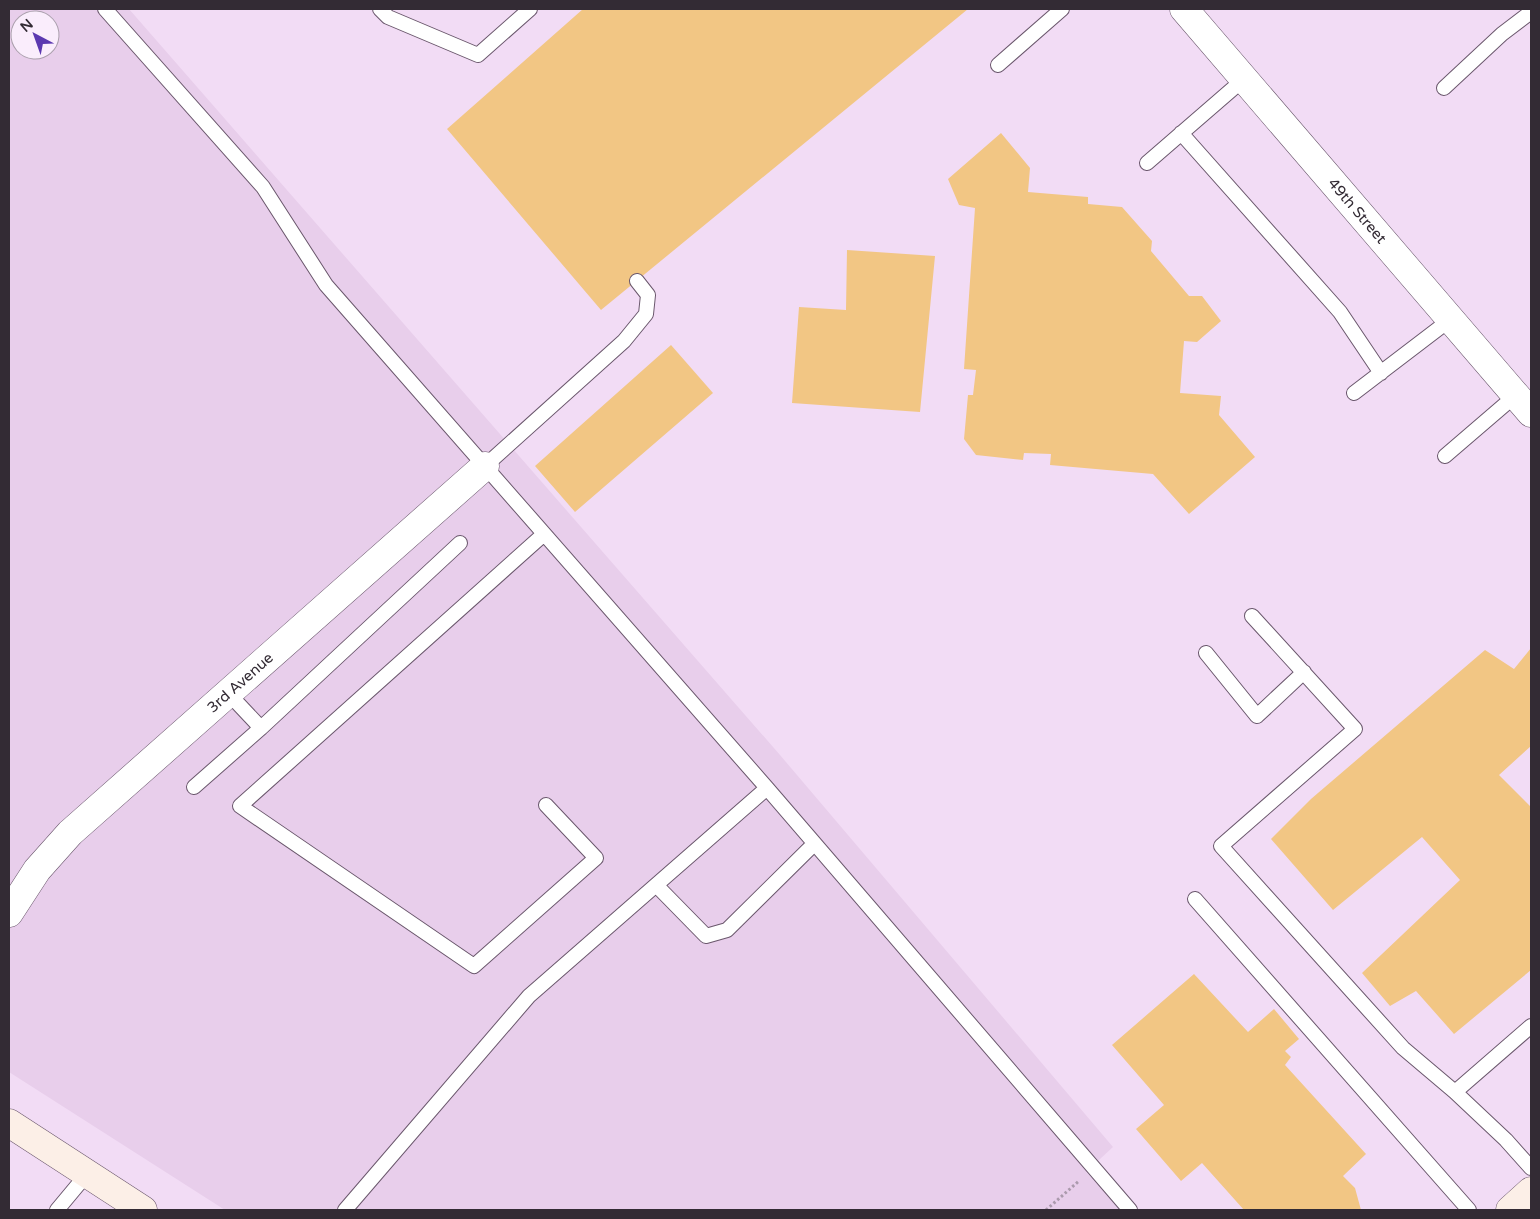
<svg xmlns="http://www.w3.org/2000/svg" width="1540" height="1219" font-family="'Varela Round',sans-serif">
	<rect width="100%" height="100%" fill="#f2dcf5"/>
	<path fill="#e8ceeb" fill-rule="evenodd" d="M9,9h120l651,746 333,392 -27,25 35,38h-896l-216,-138zM20,20h30v30h-30z"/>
	<path fill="#f2c684" d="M583,9h385l-367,301 -154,-181z
		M1001,133l29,35 -2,24 60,5v7l34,3 30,34 -1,10 38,45h13l19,25 -24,21 -13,-1 -4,52 41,3 -2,19 36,42 -66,57 -36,-40 -103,-9 1,-11 -27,-1 -1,7 -47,-5 -12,-16 4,-44h5l3,-25 -12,-1 11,-161 -16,-3 -11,-26z
		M847,250l88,6 -15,156 -128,-9 7,-96 47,3z
		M671,345l42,48 -138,119 -40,-46z
		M1531,648v98l-32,29 32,32v163l-77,64 -38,-43 -26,15 -28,-33 98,-93 -38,-43 -89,73 -62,-71 40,-40 174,-149 29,19z
		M1194,974l54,58 26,-23 25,30 -14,12 6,6 -6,8 81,89 -23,22 12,12 6,22h-117l-42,-47 -21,18 -45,-52 28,-24 -52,-60z"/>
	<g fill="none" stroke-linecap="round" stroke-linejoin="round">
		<defs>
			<path id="lane" d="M105,9l158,178 63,98 441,503 363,422
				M380,9l8,8 90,38 52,-46
				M998,65l64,-56
				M1444,88l58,-54 29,-22
				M1181,133l159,179 41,61
				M1147,163l97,-84
				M1354,393l97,-74
				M1445,456l71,-61
				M485,466l139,-125 22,-27 2,-19 -11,-14
				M544,534l-304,272 234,160 122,-108 -50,-53
				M1252,616l103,113 -134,117 182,202 52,44
				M1206,653l51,63 47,-44
				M229,694l32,34 199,-185
				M194,787l67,-59
				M657,886l49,50 21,-6 87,-86
				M1195,899l274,311
				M1531,1026l-76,66 51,48 25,28
				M57,1210l30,-36
				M345,1210l184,-214 238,-208"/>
			<g id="street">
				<path id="s1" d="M1184,9l347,404"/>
				<path id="s2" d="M9,913l28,-43 33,-37 415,-367"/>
			</g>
			<path id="secondary" d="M9,1123l134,87
				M1510,1210l21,-19"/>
		</defs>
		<use href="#lane" stroke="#6a576c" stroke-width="16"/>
		<use href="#street" stroke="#6a576c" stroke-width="29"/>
		<use href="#secondary" stroke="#6a576c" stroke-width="29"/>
		<path stroke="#ab9aad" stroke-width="3" stroke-dasharray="2.5 2.5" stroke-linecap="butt" d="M1046,1210l33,-29"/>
		<use href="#lane" stroke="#fff" stroke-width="14"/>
		<use href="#street" stroke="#fff" stroke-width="28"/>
		<use href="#secondary" stroke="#fcefe7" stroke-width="28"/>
	</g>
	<g text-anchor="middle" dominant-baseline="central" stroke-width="4" stroke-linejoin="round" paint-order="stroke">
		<g font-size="15" fill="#332b34" stroke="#faedfc">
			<text stroke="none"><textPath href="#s1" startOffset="266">49th Street</textPath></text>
			<text stroke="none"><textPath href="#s2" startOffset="328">3rd Avenue</textPath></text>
		</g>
	</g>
	<rect width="1540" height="1219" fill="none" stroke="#332b34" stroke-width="20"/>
	<g transform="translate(35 35) rotate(319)"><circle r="24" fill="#faedfc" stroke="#aa9fac"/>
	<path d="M0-4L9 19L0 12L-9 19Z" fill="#5b38b0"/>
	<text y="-8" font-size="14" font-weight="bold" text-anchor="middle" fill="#332b34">N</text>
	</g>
</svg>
